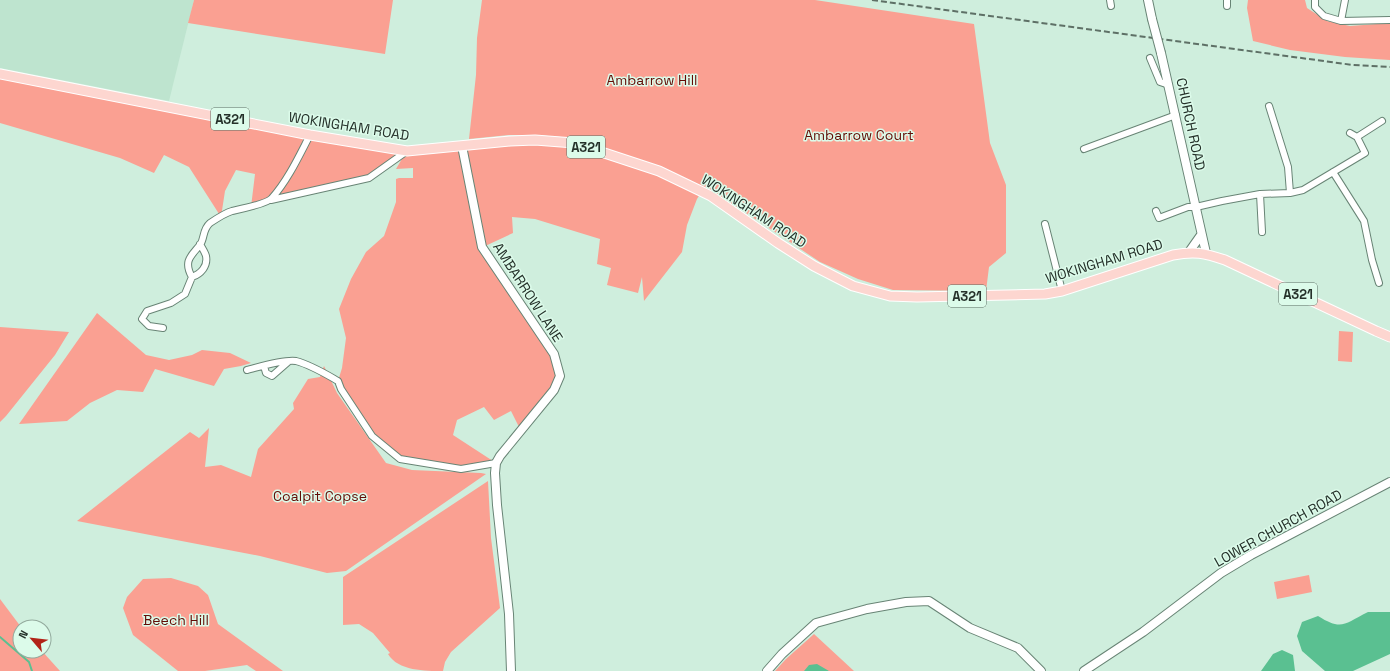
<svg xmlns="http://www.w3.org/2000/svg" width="1390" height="671" font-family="'Space Grotesk',sans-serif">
	<rect width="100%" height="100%" fill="#cfeedd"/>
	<path fill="#bee4cf" d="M0,0h194l-25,101 -169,-33z"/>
	<path fill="#faa092" d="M194,0h199l-8,54 -197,-31z
		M482,0h333l159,24 16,119 16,42v68l-17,14 -3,24 -93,-1 -35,-11 -38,-17 -83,-55 -38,-21 -38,-19 -86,-29 -40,-3h-26l-40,4 7,-64 1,-37z
		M1248,0h57l2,8 20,13 23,5 40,-3v37l-45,-3 -55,-7 -37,-9 -6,-33z
		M0,74l407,77 55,-5 112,-3 128,48 -5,8 -10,26 -5,27 -38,49 -2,-24 -4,16 -31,-8 4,-17 -14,-4 3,-25 -65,-20 -23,-2 1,16 -30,14 71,107 6,22 -39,55 -10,-20 -17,9 -10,-13 -27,13 -4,15 43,28 -35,6 -61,-10 -28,-23 -34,-55 4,-13 4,-30 -7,-29 12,-30 15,-27 18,-16 12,-34v-23l3,-1h14v-10l-17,1 10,-17 -37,26 -118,29 4,-33 -19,-4 -11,21 -4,26 -32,-50 -25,-12 -10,18 -34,-15 -120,-35z
		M97,313l49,42 23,5 23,-5 10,-5 28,3 21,10 -10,3 -17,3 -10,17 -59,-17 -12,23 -26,-2 -27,13 -23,18 -48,3z
		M0,327l69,5 -14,23 -49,61 -6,6z
		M1339,331l14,1 -1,30 -14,-1z
		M324,366l13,27 49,70 26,7 69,3 5,1 -140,97 -19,2 -67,-17 -183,-35 113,-89 9,6 10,-10 -4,39 16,-2 30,12 7,-28 36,-40 -1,-6 15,-24 12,-2z
		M488,481l3,57 9,70 -49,44 -6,10 -2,9c-18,0 -45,0 -55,-17l2,-1 -17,-20 -14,-9 -16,1v-48z
		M1309,575l3,17 -35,7 -3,-17z
		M171,578l27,8 10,9 10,29 65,47h6h-33l-9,-6 -42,6h-27l-45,-36 -10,-27 4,-11 16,-18z
		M0,599l21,28h-1v24h22l18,20h-60z
		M814,634l40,37h-79l11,-12z"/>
	<path fill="#5ac091" d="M1368,612h22v42l-37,17h-28l-23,-20 -5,-15 5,-14 16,-6c24,15 26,8 50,-4z
		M1282,650l11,5 2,16h-34l12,-17z
		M817,664l12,7h-25l5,-6z"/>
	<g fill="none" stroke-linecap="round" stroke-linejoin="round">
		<path stroke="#5ac091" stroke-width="2" d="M0,637l29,25 3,9"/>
		<defs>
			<path id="street" d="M1110,0l1,6
				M1227,0v6
				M1315,0v7l9,9 17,5 49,-1
				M1341,21l4,-21
				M1150,58l10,24 9,3
				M1269,106l19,61 2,26
				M1357,137l25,-16
				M1084,149l92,-34
				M1333,172l31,49 8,39 7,23
				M1260,194l2,38
				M271,200l98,-22 38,-27
				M1156,211l3,7 29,-11h8l26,-6 38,-7 30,-1 13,-3 62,-37 -8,-16 -7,-4
				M1045,224l17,67
				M200,244c2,4 5,8 6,12 2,10 -5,18 -14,21 -9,-16 -1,-21 8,-32 5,-7 2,-15 10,-22 6,-4 15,-10 22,-12 9,-2 35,-7 40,-13 16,-18 27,-42 38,-63
				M163,328l-14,-2 -7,-7 5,-8 24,-8 14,-9 7,-17
				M264,366l2,7 6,3 16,-14
				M247,370c12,-3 37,-11 49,-9 15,4 28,12 42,20l3,8 31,47 28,23 61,10 35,-6"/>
			<path id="secondary" d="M1148,0l4,19
				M1161,53l45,200
				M462,146l20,101 72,107 6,22 -6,14 -54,66 -4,7 -1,10 2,32 12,109 2,57
				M1189,252l12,-17
				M767,671l15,-17 34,-31 51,-14 39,-7 23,-1 41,27 48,20 23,23
				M1084,671l59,-39 78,-59 30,-18 139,-73"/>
			<path id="primary" d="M0,74l310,61 97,16 103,-10 25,-1 39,3 85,28 52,25 67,47 36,23 39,20 37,10 27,1 128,-3 17,-3 111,-36c22,-4 31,-2 52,5l151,71 14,6"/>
		</defs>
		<use href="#street" stroke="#688475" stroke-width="8"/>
		<use href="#secondary" stroke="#688475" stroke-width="10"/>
		<use href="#primary" stroke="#fff" stroke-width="11"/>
		<use href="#street" stroke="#fff" stroke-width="6"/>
		<use href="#secondary" stroke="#fff" stroke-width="8"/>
		<use href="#primary" stroke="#fdd6d0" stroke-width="9"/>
		<path stroke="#5e7066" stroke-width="2" stroke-dasharray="6 3" stroke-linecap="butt" d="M872,0l481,65 37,2"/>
		<defs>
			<path id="secondary-bridge" d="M1152,19l9,34"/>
		</defs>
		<use href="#secondary-bridge" stroke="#688475" stroke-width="10" stroke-linecap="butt"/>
		<use href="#secondary-bridge" stroke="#fff" stroke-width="8"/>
	</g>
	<g text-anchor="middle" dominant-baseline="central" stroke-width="3" stroke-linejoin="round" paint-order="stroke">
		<g fill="#dcfbea" stroke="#5c6e64" stroke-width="1">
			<rect x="211" y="108" width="38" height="22" rx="3"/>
			<rect x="567" y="136" width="38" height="22" rx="3"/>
			<rect x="1279" y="283" width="38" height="22" rx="3"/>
			<rect x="948" y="285" width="38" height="22" rx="3"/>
		</g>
		<g font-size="13" font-weight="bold" fill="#25312a">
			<text x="230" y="119">A321</text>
			<text x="586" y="147">A321</text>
			<text x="1298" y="294">A321</text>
			<text x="967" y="296">A321</text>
		</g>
		<g font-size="14" fill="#620c06" stroke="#dcfbea">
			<text x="652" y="80">Ambarrow Hill</text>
			<text x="859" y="135">Ambarrow Court</text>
			<text x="320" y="496">Coalpit Copse</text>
			<text x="176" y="620">Beech Hill</text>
		</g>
		<g font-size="14" fill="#25312a" stroke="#dcfbea">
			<text transform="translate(1191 124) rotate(78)">CHURCH ROAD</text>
			<text transform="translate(349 126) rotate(9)">WOKINGHAM ROAD</text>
			<text transform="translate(754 211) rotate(33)">WOKINGHAM ROAD</text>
			<text transform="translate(1104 261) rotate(-17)">WOKINGHAM ROAD</text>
			<text transform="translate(528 292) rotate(57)">AMBARROW LANE</text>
			<text transform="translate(1278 528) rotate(-29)">LOWER CHURCH ROAD</text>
		</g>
	</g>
	<g transform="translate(32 639) rotate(298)"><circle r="19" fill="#dcfbea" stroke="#93aa9d"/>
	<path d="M0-3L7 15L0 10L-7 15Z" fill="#b22318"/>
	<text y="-6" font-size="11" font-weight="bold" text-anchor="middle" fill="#25312a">N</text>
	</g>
</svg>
